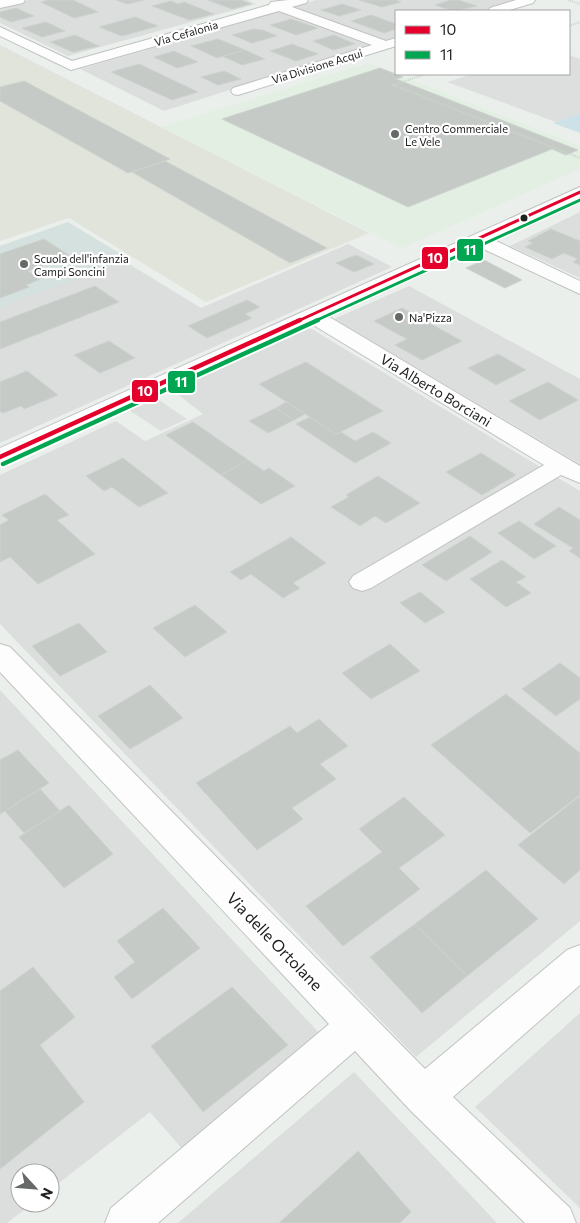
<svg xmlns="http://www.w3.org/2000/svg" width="580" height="1223" font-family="Commissioner,sans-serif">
	<rect width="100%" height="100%" fill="#eaefec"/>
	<path fill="#dbdedc" d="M29,0h218l9,4 -188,52 -68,-33v-16z
		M316,0h203l-37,11h-86v27l-12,3 -95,-33z
		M280,11l93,33 -209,67 -84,-42z
		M580,212v66l-70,-32z
		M65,225l136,83 147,-64 44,23 -392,176v-197z
		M409,286l171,93v85l-246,-145z
		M310,328l270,163v430l-164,136 -416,-433v-149l116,-54 29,20 58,-27 -32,-25z
		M0,690l321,345 -136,117 -35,-40 -100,78v-17h-30v30h13l-26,20h-7z
		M580,1013v195l-105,-101z
		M354,1072l143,151h-319z"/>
	<path fill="#e3efe2" d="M368,63l212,83v23l-178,79 -241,-121z"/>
	<path fill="#e1e4db" d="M0,45l369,188 -163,69 -137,-84 -69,23z"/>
	<path fill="#d4e1de" d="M68,222l61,37 -129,48v-61z"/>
	<path fill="#cce1e8" d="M580,113v20l-27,-10 3,-1z"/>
	<path fill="#dddfde" d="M569,55l11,4v54l-24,9 -109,-40 26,-8h96z
		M150,394l37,25 -26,12 -37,-24z"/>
	<path fill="#c6cac7" stroke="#ccd2ce" d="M49,0h24l25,12 -24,6 -33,-16z
		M116,0h29l-18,4z
		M208,0h33l10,4 -19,5z
		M359,0h36l6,2 -19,5z
		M451,0h7l19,6 -23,5 -19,-6z
		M171,1l7,3 6,-2 30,12 -25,6 -37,-14z
		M342,4l19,6 -22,6 -18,-6z
		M16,8l18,8 -23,6 -11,-5v-5z
		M371,15l25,9v5l-12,4 -33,-12z
		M135,17l23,9 -36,10 -23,-9z
		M291,19l27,9 -22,7 -26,-10z
		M46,22l19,9 -23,6 -20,-9z
		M254,29l9,1 14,6 -25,7 -20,-8z
		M75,35l24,11 -26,6 -23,-10z
		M334,35l21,9 -22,6 -20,-9z
		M218,39l27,11 -28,8 -26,-12z
		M292,44l26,10 -22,7 -26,-10z
		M245,50l20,9 -23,6 -20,-9z
		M174,51l24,11 -21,6 -23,-11z
		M139,64l59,28 -26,8 -61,-28z
		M380,68l23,9 -7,2 182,71 -12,5 -14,-6 -144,58 -186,-88z
		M224,71l17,8 -23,6 -17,-8z
		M24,81l146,78 -42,14 -128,-72v-14z
		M165,161l162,87 -37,15 -158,-91z
		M551,229l29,12v24l-7,-3 5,-3 -14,-6 -12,6 -27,-12 8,-4 -5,-2z
		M44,239l26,17 -42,15 12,8 -14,6 3,2 -29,11v-44z
		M356,255l18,9 -20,8 -18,-9z
		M484,260l38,20 -17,8 -39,-20z
		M95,286l24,16 -119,47v-27z
		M247,300l13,7 -15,7 7,4 -45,20 -19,-12z
		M402,308l60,33 -40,19 -27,-15 12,-6 -33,-18z
		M109,341l26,17 -35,15 -26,-18z
		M498,354l28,16 -30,15 -28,-17z
		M306,362l77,49 -47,23 -77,-50z
		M27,371l31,24 -34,14 -3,-3 -18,7 -3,-2v-29z
		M548,382l30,18 -38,20 -31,-19z
		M286,402l19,12 -11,6 -18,-12z
		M276,408l18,12 -26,13 -19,-12z
		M310,417l26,17 5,-2 14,9 18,-9 18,11 -36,20 -59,-39z
		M193,422l55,38 -27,15 -55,-40z
		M481,453l35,22 -34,20 -36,-23z
		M123,458l45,35 -29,14 -27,-20 -8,4 -18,-15z
		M248,460l16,11 5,-3 26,18 -34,18 -40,-29z
		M378,476l42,27 -34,20 -11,-7 -15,10 -29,-19 18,-10 -3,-2z
		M45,494l24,21 -12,5 38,34 -57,30 -28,-27 -10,5v-37l9,-5 -7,-5z
		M559,507l21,13v38l-11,-7 4,-3 -39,-24z
		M519,521l37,25 -22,13 -36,-26z
		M470,536l22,16 -46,29 -24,-16z
		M291,537l35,26 -33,20 7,5 -17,10 -32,-24 -10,6 -11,-8z
		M502,560l24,17 -10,5 15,11 -25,14 -36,-28z
		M420,592l25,20 -20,11 -25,-20z
		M195,605l32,27 -42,25 -32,-29z
		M79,623l28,29 -47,24 -28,-30z
		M390,644l30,27 -49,28 -29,-26z
		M560,663l20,15v21l-24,17 -34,-27z
		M150,685l33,33 -53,31 -32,-33z
		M506,694l74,59v42l-50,38 -99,-88z
		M319,719l29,27 -28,18 16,15 -44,29 11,11 -46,31 -61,-67 94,-57 7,7z
		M18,750l31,33 -49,31v-54z
		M40,789l20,22 -36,22 -19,-22z
		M580,796v74l-16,14 -46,-39z
		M404,797l41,38 -46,33 21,21 -77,57 -37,-40 76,-54 -23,-23z
		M69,805l44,49 -49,34 -45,-51z
		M486,870l52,49 -71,57 -52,-52z
		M163,908l37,40 -68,51 -18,-22 21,-15 -18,-21z
		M415,924l52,52 -45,37 -52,-56z
		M33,967l42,50 -35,28 44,57 -84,67v-178z
		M232,987l56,58 -85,67 -52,-66z
		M358,1151l53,61 -11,11h-121z"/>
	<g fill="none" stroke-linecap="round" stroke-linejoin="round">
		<defs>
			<path id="minor" d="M0,0h25l-2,3 -23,5z
				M288,0h20l-2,3 -14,4 94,34 10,-3v8l-158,49 -5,-1 -2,-3 2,-3 139,-43 -93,-34 -208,59 -71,-34v-9l72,34 197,-56 2,-3z
				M516,0h19l-2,3 -27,8h-18l2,-3z
				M580,187v11l-88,41 88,42v13l-103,-48 -151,69 254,151v17l-19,-8 -190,113 -9,3 -9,-3 -4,-6 4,-6 191,-111 -234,-142 -302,139 -8,2v-16z
				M0,644l10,3 415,422 142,-119 13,-5v40l-127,112 117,111 6,15h-51l-115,-113 -55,-59 -197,172h-53l6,-15 218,-184 -329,-352z"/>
		</defs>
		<use href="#minor" stroke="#c0c2c1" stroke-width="2"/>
		<path stroke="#cad6ca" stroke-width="2" stroke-dasharray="1 1" stroke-linecap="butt" d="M568,0l12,4
			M569,26l11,-4
			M426,74l-33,11 187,73"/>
		<use href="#minor" fill="#fcfdfc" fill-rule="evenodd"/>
		<defs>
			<path id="bus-1-far1" d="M298,321l282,-129"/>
			<path id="bus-1" d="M0,457l300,-137"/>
			<path id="bus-2-far1" d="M315,321l265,-121"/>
			<path id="bus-2" d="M3,464l315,-144"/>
		</defs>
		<use href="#bus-1-far1" stroke="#fff" stroke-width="5.5"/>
		<use href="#bus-1" stroke="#fff" stroke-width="8"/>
		<use href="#bus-2-far1" stroke="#fff" stroke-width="5.5"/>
		<use href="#bus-2" stroke="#fff" stroke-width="8"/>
		<use href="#bus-1-far1" stroke="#e4002b" stroke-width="3"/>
		<use href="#bus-1" stroke="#e4002b" stroke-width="4.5"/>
		<use href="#bus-2-far1" stroke="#00a651" stroke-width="3"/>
		<use href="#bus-2" stroke="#00a651" stroke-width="4.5"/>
	</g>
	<g fill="#676968" stroke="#fff" stroke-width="2">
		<circle cx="395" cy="134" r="5"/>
		<circle cx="24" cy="264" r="5"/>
		<circle cx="399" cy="317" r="5"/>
	</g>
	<circle fill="#212121" stroke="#fff" stroke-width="2" cx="524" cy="218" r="4.5"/>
	<g text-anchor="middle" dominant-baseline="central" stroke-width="4.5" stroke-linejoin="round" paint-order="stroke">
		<g font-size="11" fill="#212121" stroke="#fff">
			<text transform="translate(186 33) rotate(-16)">Via Cefalonia</text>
			<text transform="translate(317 66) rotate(-17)">Via Divisione Acqui</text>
		</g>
		<g font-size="11" fill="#212121" stroke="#fff" text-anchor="start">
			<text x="405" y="128">Centro Commerciale<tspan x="405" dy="13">Le Vele</tspan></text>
			<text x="34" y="258">Scuola dell'infanzia<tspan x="34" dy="13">Campi Soncini</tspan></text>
			<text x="409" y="317">Na'Pizza</text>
		</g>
		<g font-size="14" fill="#212121" stroke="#fff">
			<text transform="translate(436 390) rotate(31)">Via Alberto Borciani</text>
		</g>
		<g font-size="16" fill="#212121" stroke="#fff">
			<text transform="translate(275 941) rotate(46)">Via delle Ortolane</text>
		</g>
	</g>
	<g stroke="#fff" stroke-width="2">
		<rect x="456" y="238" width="28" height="24" rx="5" fill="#00a651"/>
		<rect x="421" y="246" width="28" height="24" rx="5" fill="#e4002b"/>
		<rect x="167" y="370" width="29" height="24" rx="5" fill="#00a651"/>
		<rect x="131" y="379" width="28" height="24" rx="5" fill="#e4002b"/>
	</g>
	<g font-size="14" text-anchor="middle" font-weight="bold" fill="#fff">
		<text x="470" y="255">11</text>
		<text x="435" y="263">10</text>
		<text x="181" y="387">11</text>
		<text x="145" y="396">10</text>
	</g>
	<rect x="395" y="10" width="175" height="65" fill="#ffffff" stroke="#a6a6a6"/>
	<rect x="405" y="26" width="25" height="8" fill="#e4002b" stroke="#a6a6a6"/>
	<text x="440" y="35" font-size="15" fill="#212121">10</text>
	<rect x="405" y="51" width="25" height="8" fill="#00a651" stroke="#a6a6a6"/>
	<text x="440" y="60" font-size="15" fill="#212121">11</text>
	<g transform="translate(35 1188) rotate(116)"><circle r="24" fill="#ffffff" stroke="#a6a6a6"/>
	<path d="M0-4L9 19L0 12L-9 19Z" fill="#676968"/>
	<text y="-8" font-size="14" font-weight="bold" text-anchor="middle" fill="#212121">N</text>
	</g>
</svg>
